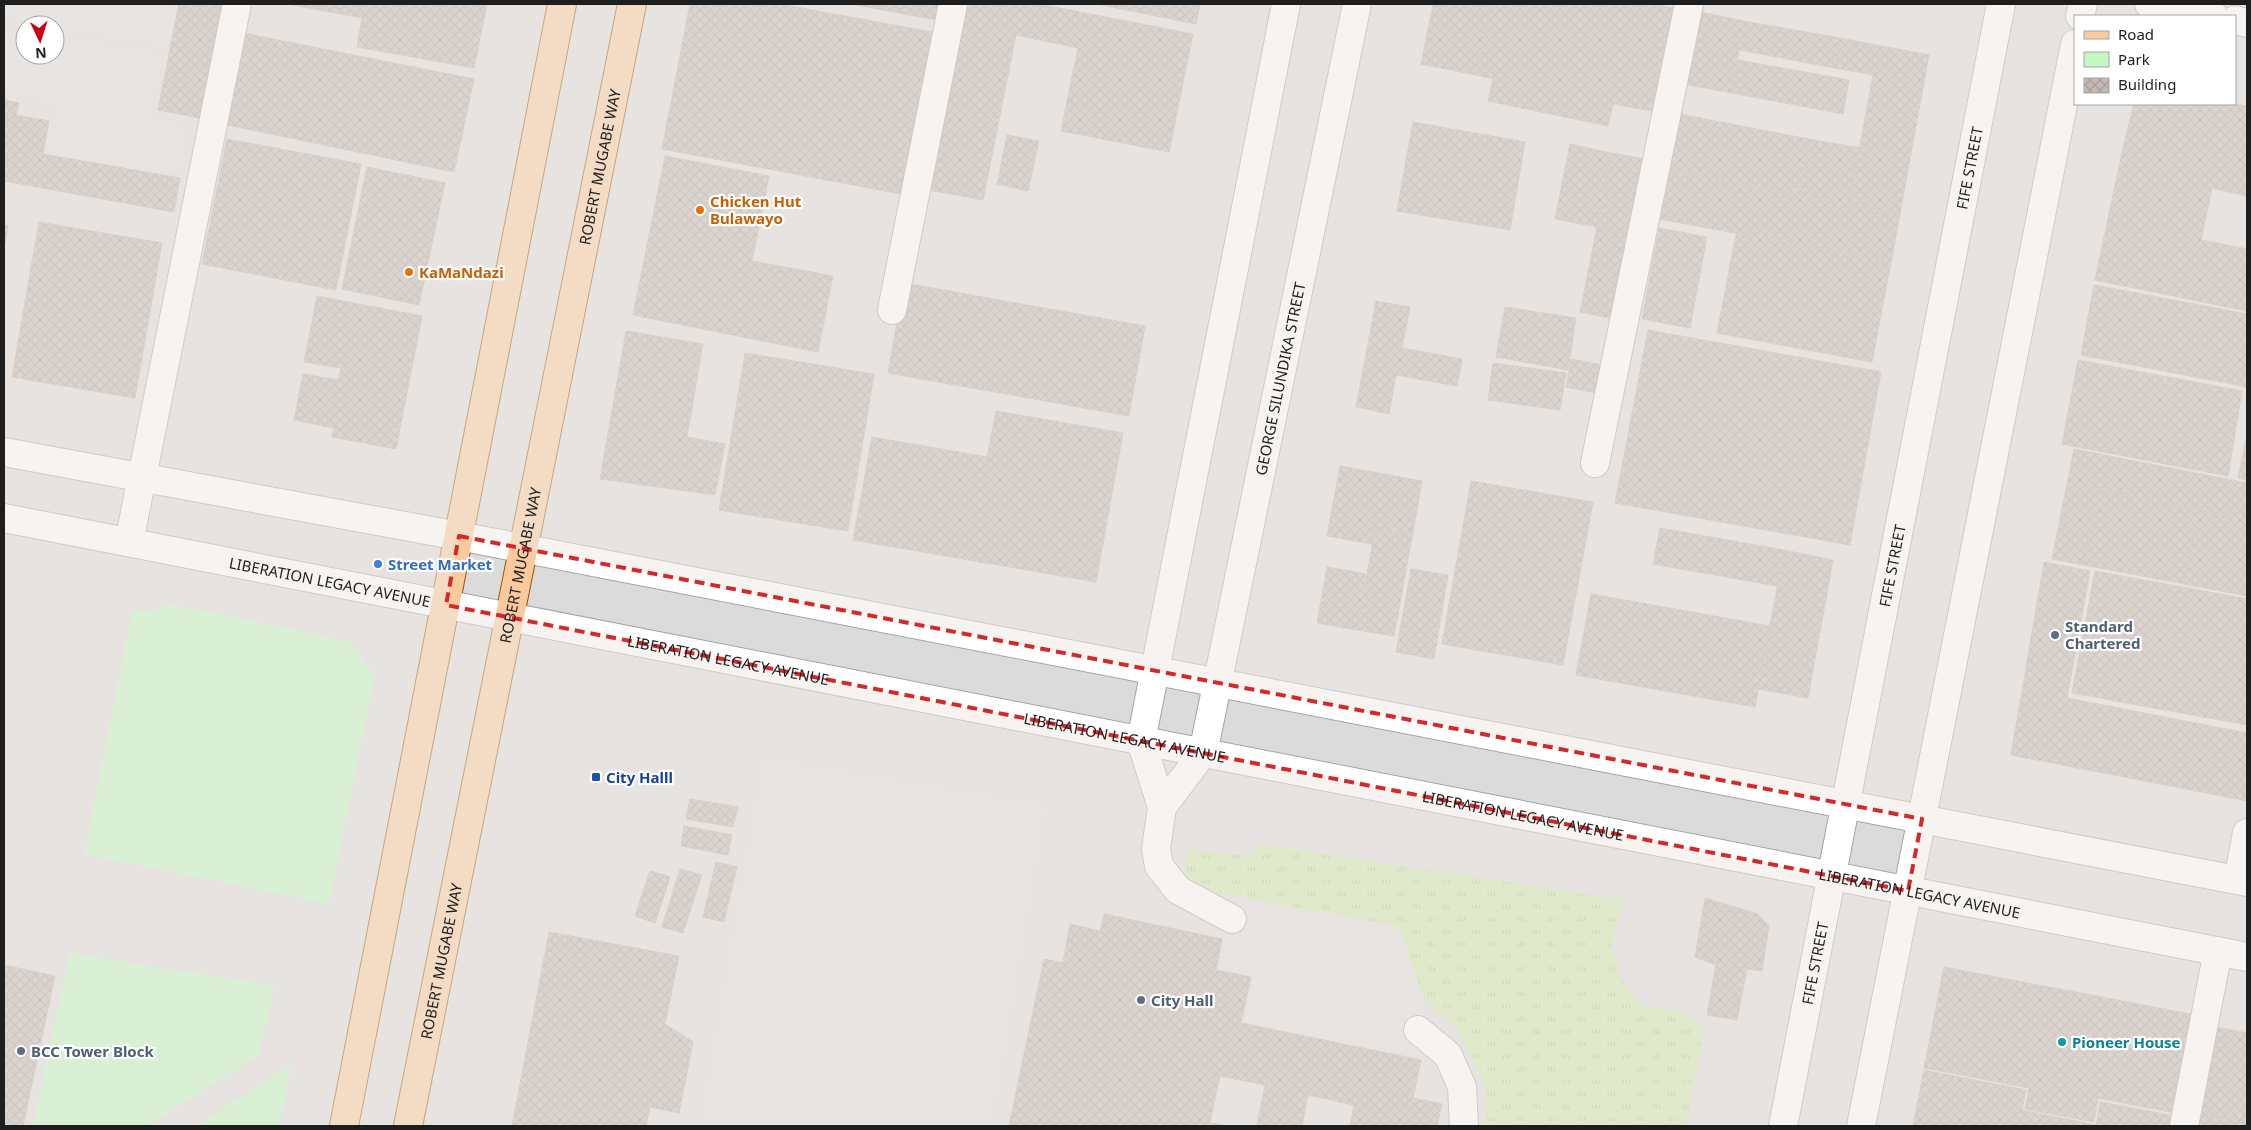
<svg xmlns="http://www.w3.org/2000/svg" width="2251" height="1130" font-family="'Noto Sans',sans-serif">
	<defs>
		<pattern id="grass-tufts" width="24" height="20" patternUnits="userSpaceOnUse" patternTransform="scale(1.25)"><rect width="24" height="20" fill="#cfe9ab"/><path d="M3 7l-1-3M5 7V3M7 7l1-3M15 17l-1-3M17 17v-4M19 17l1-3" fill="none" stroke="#b1c793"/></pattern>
		<pattern id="building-cross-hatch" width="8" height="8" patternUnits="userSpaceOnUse" patternTransform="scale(1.25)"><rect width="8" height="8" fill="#c4b9b4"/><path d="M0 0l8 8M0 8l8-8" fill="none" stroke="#a89f9a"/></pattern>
	</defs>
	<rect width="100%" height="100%" fill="#efeae4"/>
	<path fill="#dcdbdb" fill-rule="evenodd" d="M4,4h2243v1122h-2243zM2075,16h160v88h-160zM25,25h30v30h-30z"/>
	<path fill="url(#grass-tufts)" d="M1260,844l364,56 -13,42 13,42 19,22 37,5 24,19 -18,96h-203l4,-15 -4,-31 -26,-53 -33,-26 -24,-74 -218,-41 7,-37 63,8z"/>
	<path fill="#c2f9c2" d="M167,603l181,38 27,33 -46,230 -245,-50 48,-243h22z
		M70,953l205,33 -17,70 -111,70h-114z
		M292,1064l-13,62h-82z"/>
	<path fill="#dedede" d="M4,4h171l-7,42 -164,-29z
		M4,28l21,4v23h30v-18l105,17 -11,66 37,7 -7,45 -131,-22 8,-49 -52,-9z
		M764,759l281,47 -55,320h-289z
		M1237,897l163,30 24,74 -10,54 -167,-36 9,-45 -33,-7z"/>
	<path fill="url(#building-cross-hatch)" stroke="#c0b0a7" d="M179,4h43l-22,114 -42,-8z
		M288,4h199l-13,64 -117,-21 5,-29z
		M690,4h90l152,28 -31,162 -239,-45z
		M850,4h90l-3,16z
		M961,4h78l154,30 -24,118 -108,-21 17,-83 -62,-13 -33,165 -59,-11z
		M1097,4h103l-4,20z
		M1433,4h58l-15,71 -55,-11z
		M1491,4h161l21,4 -21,103 -39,-7 -5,22 -120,-25 5,-22 -17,-4z
		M1696,11l48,10 -12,72 -49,-9z
		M1744,21l96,17 -5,30 -96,-18z
		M243,33l231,46 -20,93 -227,-47z
		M1840,38l89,17 -29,159 -51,-10 24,-129 -38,-7z
		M1738,60l111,20 -6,34 -111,-21z
		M4,100l15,3 -3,12 33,6 -6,33 137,24 -6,34 -170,-31z
		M2134,104h99l14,2v90l-35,-8 -11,52 46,9v62l-152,-31 27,-128z
		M1679,114l130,25 -10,56 -130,-25z
		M1413,122l112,20 -15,88 -113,-19z
		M1007,135l32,6 -11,50 -31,-7z
		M227,139l134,25 -25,126 -134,-26z
		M1809,139l51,9 -11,56 -50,-9z
		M1570,144l41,9 -14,74 -42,-8z
		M1611,153l39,7 -14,75 -39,-8z
		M665,156l104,20 -17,85 81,15 -15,76 -185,-37z
		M367,167l78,16 -26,122 -77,-16z
		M1669,170l231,44 -9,48 -232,-43z
		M39,222l123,21 -27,155 -123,-21z
		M4,225l4,1 -4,23z
		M1597,227l39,8 -17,85 -39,-8z
		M1659,228l48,9 -17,91 -48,-9z
		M1736,234l155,28 -19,100 -155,-29z
		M904,283l241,43 -16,90 -241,-43z
		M2094,285l153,29v73l-166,-32z
		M317,296l105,20 -26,133 -64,-12 2,-9 -40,-8 9,-46 35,6 3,-12 -37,-6z
		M1376,301l34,6 -8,41 60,11 -5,27 -61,-11 -7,39 -33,-7z
		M1505,307l71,11 -8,52 -72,-13z
		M1648,330l233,42 -31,173 -235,-42z
		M626,331l77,13 -16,93 38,7 -10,51 -115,-16z
		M745,353l129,21 -26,157 -129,-21z
		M1571,359l36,7 -6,28 -35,-7z
		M2078,360l164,31 -14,85 -166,-32z
		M1493,363l73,10 -6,37 -72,-10z
		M996,411l127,22 -27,149 -243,-42 19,-103 115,20z
		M2247,435v45l-9,-2z
		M2074,449l173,34v36l-147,-29 -16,75 -32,-6z
		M1340,466l82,15 -10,56 -37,-7 -3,14 -45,-8z
		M1471,481l122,21 -30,163 -121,-21z
		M2100,490l99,20 -15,74 -100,-19z
		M2199,510l48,9v77l-63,-12z
		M1660,528l124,22 -7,36 -124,-22z
		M1375,530l37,7 -18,99 -37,-6z
		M1784,550l49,10 -25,138 -50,-9z
		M2044,562l46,9 -23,127 180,35v68l-236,-46z
		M1327,567l39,7 -9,56 -40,-7z
		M1411,569l37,6 -14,84 -38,-7z
		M2095,571l152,28v126l-175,-32z
		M1591,594l179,32 -15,81 -179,-32z
		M690,799l48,8 -5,20 -47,-8z
		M684,826l48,9 -4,20 -47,-9z
		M716,862l21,5 -13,55 -21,-5z
		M680,869l22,6 -19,58 -21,-6z
		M650,871l20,6 -15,46 -20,-7z
		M1705,898l53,16 11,12 -7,45 -15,-2 -10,51 -30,-5 9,-50 -21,-8z
		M1104,914l118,25 -6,31 35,7 -10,46 180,37 -8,38 29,6 -5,22h-87l4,-21 -46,-10 -6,31h-45l8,-41 -45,-9 -10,47 18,3h-219l35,-167 19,4 7,-39 30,7z
		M549,932l130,24 -14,68 28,18 -14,71 -29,-6 -4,19h-134z
		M4,965l51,11 -32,150h-19z
		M1944,967l257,49 -20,98 -83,-16 -4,24 -69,-13 4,-21 -105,-20z
		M2216,1027l31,6v88l-47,-9z
		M1924,1070l102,20 -4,20 74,15 4,-23 80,15 -1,9h-266z
		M2200,1112l47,9v5h-50z"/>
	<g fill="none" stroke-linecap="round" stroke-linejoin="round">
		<defs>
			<g id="minor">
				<path d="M2149,4l65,12"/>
				<path d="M2080,16l3,-12"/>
				<path d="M2235,20l12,3"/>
				<path d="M892,310l61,-306"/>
				<path d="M4,452l455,84 1788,346"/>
				<path d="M1595,463l94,-459"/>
				<path id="s1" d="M4,518l2243,439"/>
				<path d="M129,542l108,-538"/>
				<path id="s2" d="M1162,807l41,-54 154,-749"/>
				<path d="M2238,880l9,-47"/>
				<path d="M1232,919l-54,-29 -19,-24 -3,-17 6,-42 -21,-66 145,-737"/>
				<path d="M1418,1030l30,25 14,32 2,39"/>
				<path id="s3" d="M1783,1126l218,-1122"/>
				<path d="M1861,1126l214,-1082"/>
				<path d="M2184,1126l34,-175"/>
			</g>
			<g id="major">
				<path d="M344,1126l218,-1122"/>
				<path id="s4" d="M408,1126l224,-1122"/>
			</g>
		</defs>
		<use href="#minor" stroke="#a5a5a5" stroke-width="30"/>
		<use href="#major" stroke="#965702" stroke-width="30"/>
		<use href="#minor" stroke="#fff" stroke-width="28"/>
		<use href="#major" stroke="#faca9e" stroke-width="28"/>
	</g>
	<path d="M0 0H2251V1130H0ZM459,536l1463,283 -14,72 -1462,-286z" fill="#efeae4" fill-opacity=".55" fill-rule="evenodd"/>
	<path fill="none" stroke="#d62828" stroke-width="4" stroke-dasharray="10 6" stroke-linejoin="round" d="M459,536l1463,283 -14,72 -1462,-286z"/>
	<g fill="#e8710a" stroke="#fff" stroke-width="2">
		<circle cx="700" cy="210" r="5"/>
		<circle cx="409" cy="272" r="5"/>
	</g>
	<circle fill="#3f7fe0" stroke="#fff" stroke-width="2" cx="378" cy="564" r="5"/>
	<g fill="#5c6f8a" stroke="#fff" stroke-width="2">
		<circle cx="2055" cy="635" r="5"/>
		<circle cx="1141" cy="1000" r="5"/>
		<circle cx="21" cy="1051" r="5"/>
	</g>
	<rect fill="#1a4fb4" stroke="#fff" stroke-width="2" x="591" y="772" width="10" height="10" rx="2.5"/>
	<circle fill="#0f9aa8" stroke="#fff" stroke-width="2" cx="2062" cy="1042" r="5"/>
	<g text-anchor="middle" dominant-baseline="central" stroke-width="4.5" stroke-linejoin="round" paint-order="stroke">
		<g font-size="15" fill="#1e1e1e" stroke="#fff">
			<text stroke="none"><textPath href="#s3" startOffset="976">FIFE STREET</textPath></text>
			<text stroke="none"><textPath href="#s4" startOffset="978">ROBERT MUGABE WAY</textPath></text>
			<text stroke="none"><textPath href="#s2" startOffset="450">GEORGE SILUNDIKA STREET</textPath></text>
			<text stroke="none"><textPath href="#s4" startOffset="572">ROBERT MUGABE WAY</textPath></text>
			<text stroke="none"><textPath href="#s3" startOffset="571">FIFE STREET</textPath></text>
			<text stroke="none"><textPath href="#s1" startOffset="332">LIBERATION LEGACY AVENUE</textPath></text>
			<text stroke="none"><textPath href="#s1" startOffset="738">LIBERATION LEGACY AVENUE</textPath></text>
			<text stroke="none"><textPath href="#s1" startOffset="1142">LIBERATION LEGACY AVENUE</textPath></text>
			<text stroke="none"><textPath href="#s1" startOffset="1548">LIBERATION LEGACY AVENUE</textPath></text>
			<text stroke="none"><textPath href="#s1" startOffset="1952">LIBERATION LEGACY AVENUE</textPath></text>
			<text stroke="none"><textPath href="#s4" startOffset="168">ROBERT MUGABE WAY</textPath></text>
			<text stroke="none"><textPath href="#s3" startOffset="166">FIFE STREET</textPath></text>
		</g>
		<g font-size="15" font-weight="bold" fill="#c56008" stroke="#fff" text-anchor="start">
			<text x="710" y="201">Chicken Hut<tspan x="710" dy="17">Bulawayo</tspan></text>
			<text x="419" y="272">KaMaNdazi</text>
		</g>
		<g font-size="15" font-weight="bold" fill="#366cbe" stroke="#fff" text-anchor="start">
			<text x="388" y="564">Street Market</text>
		</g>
		<g font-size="15" font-weight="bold" fill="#4e5e75" stroke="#fff" text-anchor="start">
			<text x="2065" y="626">Standard<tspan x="2065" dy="17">Chartered</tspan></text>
			<text x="1151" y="1000">City Hall</text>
			<text x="31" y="1051">BCC Tower Block</text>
		</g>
		<g font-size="15" font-weight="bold" fill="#164399" stroke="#fff" text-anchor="start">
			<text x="606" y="777">City Halll</text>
		</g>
		<g font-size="15" font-weight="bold" fill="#0d838f" stroke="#fff" text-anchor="start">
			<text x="2072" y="1042">Pioneer House</text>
		</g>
	</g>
	<rect width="2251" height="1130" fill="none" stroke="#1e1e1e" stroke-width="10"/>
	<rect x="2074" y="15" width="162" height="90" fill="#ffffff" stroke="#a5a5a5"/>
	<rect x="2084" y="31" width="25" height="8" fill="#faca9e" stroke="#a5a5a5"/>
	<text x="2118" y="40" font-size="15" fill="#1e1e1e">Road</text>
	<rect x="2084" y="52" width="25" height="15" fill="#c2f9c2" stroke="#a5a5a5"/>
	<text x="2118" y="65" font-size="15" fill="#1e1e1e">Park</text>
	<rect x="2084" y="78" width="25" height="15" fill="url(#building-cross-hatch)" stroke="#a5a5a5"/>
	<text x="2118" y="90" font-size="15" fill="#1e1e1e">Building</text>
	<g transform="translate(40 40) rotate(176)"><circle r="24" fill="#ffffff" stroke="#a5a5a5"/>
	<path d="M0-4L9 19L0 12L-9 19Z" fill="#c90316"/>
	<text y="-8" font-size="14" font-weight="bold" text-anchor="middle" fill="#1e1e1e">N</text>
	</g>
</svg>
